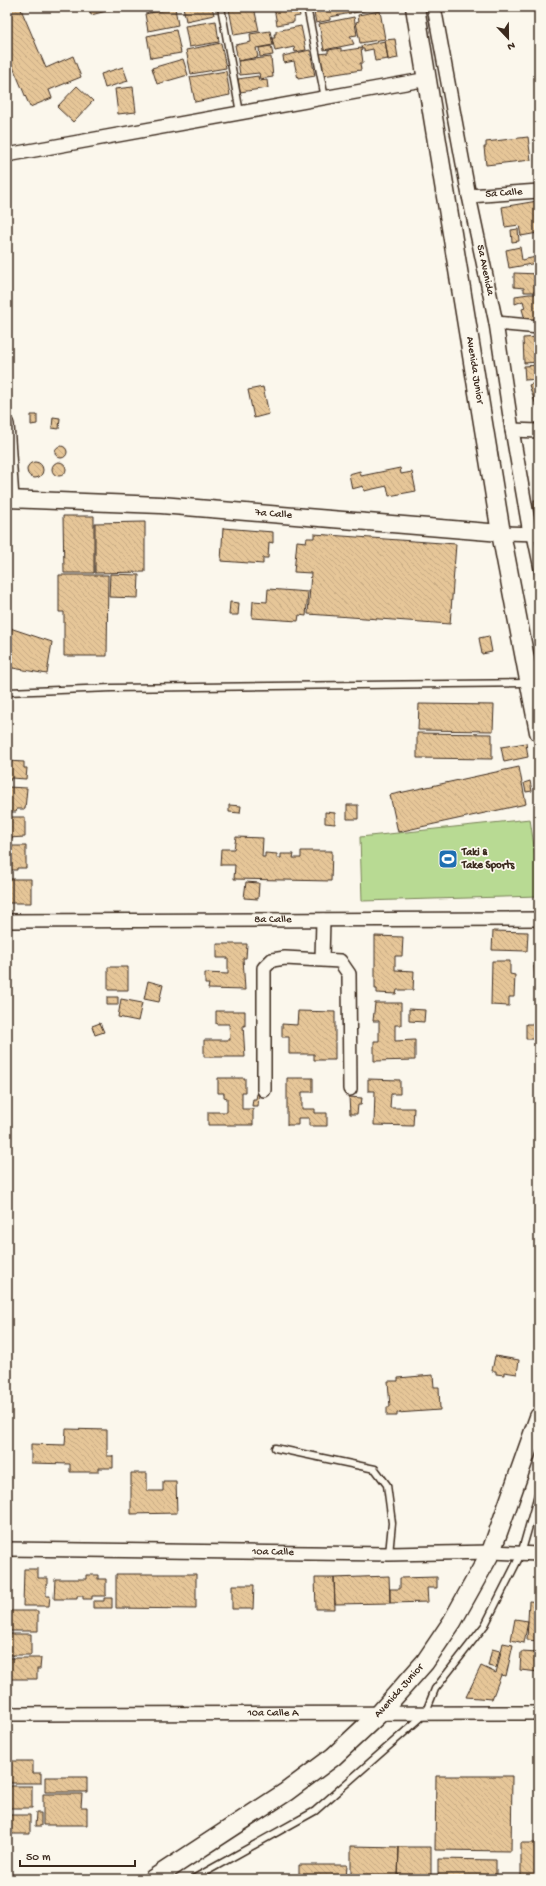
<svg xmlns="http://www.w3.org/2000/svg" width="546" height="1886" font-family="'Gochi Hand',sans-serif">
	<defs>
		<pattern id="building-back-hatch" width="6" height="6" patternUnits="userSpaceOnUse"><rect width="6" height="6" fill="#e6c698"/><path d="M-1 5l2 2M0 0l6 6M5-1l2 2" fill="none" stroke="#c6aa83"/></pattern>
	</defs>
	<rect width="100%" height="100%" fill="#fbf7ec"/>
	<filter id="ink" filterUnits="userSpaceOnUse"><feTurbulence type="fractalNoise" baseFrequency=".025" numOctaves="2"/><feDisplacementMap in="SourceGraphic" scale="8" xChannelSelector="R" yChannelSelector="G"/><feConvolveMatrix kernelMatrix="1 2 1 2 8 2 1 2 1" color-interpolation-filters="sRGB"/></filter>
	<g filter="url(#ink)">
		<path fill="#b8da93" stroke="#7a8258" d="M530,819l9,61v16l-177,5 -2,-64z"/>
		<path fill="url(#building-back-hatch)" stroke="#3b2a1e" d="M7,7h13l26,61 27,-12 8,21 -32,13 3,8 -22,9 -23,-54z
			M89,7h33l-31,8z
			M183,7h29l2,8 -28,6z
			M241,7h13l5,24 -25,4 -5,-26z
			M274,7h24l2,9 -6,1v5l-17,3z
			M313,7h37l1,6 -21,4v3l-14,3z
			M352,7h32l-31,6z
			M175,8l3,17 -30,6 -3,-17z
			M380,11l5,28 -25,4 -4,-21 3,-1 -1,-6z
			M354,17l3,18 -7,1 4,8 -30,6 -5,-26z
			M216,21l3,21 -30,5 -4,-21z
			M301,26l5,24 -11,2 -1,-5 -19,4 -3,-13h3l-1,-4h2v-3z
			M176,30l5,23 -30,5 -4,-22z
			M270,31l3,14 -17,3 2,9 -20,4 -3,-16 16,-3 -1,-8z
			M395,39l3,19 -10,2 -3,-20z
			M385,41l3,18 -13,2 -2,-12 -9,2v-2h-2l-1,-3z
			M221,43l5,25 -35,6 -5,-24z
			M271,46l2,9 -13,2 -1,-9z
			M341,48v3l20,-3 2,15h-3l1,7 -38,6 -4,-22 9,-1v-3z
			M310,50l5,26 -17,3 -4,-18 -10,2 -1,-7z
			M271,57l2,20 -13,2 -1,-6 -19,2 -2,-14z
			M183,59l5,16 -31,9 -5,-16z
			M123,67l5,14 -23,7 -4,-14z
			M226,71l4,24 -35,7 -5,-25z
			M258,76l1,5 8,-1 1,8 -28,4 -2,-13z
			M77,86l16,15 -20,21 -16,-15z
			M133,87l3,25 -18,2 -3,-25z
			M528,137l3,23 -45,5 -2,-18h2v-5z
			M537,201l2,37 -1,-5 -17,3 -2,-11 -14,2 -3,-20z
			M518,229l1,12 -7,1 -1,-12z
			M520,247l2,13 14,-3 1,6 -28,5 -3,-18z
			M514,273l25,1v18h-15v-4l-10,-1z
			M529,294h10v25l-13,4 -4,-14 3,-1 -2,-7 -8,3v-8z
			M539,337v25l-15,1 -1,-25z
			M539,365v14l-14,1 -1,-14z
			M538,382l1,3v29l-10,-29z
			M263,387l6,27 -15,4 -6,-28z
			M31,415h6v9l-6,1z
			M53,417l7,1 -1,11 -7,-1z
			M55 452a6 6 0 1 1 12 0a6 6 0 1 1-12 0Z
			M27 470a8 8 0 1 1 16 0a8 8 0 1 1-16 0Z
			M52 469a7 7 0 1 1 14 0a7 7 0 1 1-14 0Z
			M400,468l1,6 11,-2 4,19 -27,5 -2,-10 -23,5 -1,-5 -11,3 -3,-15 11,-3 1,5z
			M534,500h5v9h-5z
			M63,516h31v57h-30z
			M145,522v50l-50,1v-50z
			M223,528l50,4v11l-4,-1 -1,16h-5v6l-42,-3z
			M314,534l142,10 -6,80 -142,-10 3,-41 -17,-1 3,-31 9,1 1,-4h7z
			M110,574l29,1 -1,23 -29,-1z
			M59,575h49l-1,81h-43v-44h-5z
			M268,589l40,3 -2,24 -7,-1 -1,6 -46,-3 1,-17 14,1z
			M230,602l9,1 -1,12h-9z
			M7,627l45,15 -5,32 -40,-7z
			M489,636l3,16 -10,2 -3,-16z
			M419,704l75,1 -1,26 -75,-1z
			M417,733l75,1v25l-75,-1z
			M526,743l2,14 -24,5 -3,-15z
			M7,761l17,1v6h3l-1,11 -15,-1 -1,3h-3z
			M519,767l7,37 -128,28 -8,-37z
			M530,781l2,10 -6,1 -2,-9z
			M7,787l20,1 -2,21h-8l-1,3h-8l-1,4z
			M229,805l12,1 -1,7 -11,-1z
			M347,805h11v14h-11z
			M325,812l10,1v11l-10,-1z
			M7,817h18v20l-17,1 1,7h-2z
			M236,837l27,1 -1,19h3v-4l12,1v4h4v-4h13l-1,4h8v-7h31l-1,30 -97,-2 1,-14h-15l1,-16h13z
			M7,846h19v22h-9v2h-8v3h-2z
			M7,879h24v24h-24z
			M246,882l13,1 -1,16 -14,-1z
			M493,931l35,1 -1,19 -35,-1z
			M375,936l28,1 -1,19h-7v14l19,1 -1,19h-16l-1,4 -19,-1v-4h-2z
			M217,944h30l-1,14h-3l2,32 -37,-1 1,-5h-4v-11l23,1v-16h-11z
			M492,961h18v13l5,1 -1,22h-5v9l-18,-1z
			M534,966h5v44h-2z
			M108,967h20v23h-20z
			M148,981l15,4 -4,17 -15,-3z
			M107,997h11v8h-11z
			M121,999l21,4 -4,18 -20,-4z
			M375,1003h26v22h-6v16l20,-1v20l-41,1v-20h5v-20h-6z
			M409,1009l16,1 -1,12 -15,-1z
			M216,1011h29v15l-2,-1 2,32h-41v-17h26l-1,-16h-13z
			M298,1011l37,1v48h-21v-6h-25v-17h-7v-13l15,1z
			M100,1023l4,9 -9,3 -3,-9z
			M526,1024h13v15h-13z
			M218,1078h27v14h-3v17h11v16h-45v-13h19v-14l-3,-1v-4h-6z
			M287,1078h26v14h-11v17h13v4h12v13h-18v-8h-11v7h-11z
			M368,1079l32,1v14h-9l-1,14h24l-1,18 -39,-1 1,-34h-7z
			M257,1094h2l-1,12h-6l1,-7h3z
			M349,1097l13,1 -1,7h-3l-1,9h-7z
			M495,1356l24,4 -2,14 -13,-2v3l-8,-1v-3h-4z
			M433,1375l1,12h5l1,23 -43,3v3h-10v-9h3l-2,-26h10v-3z
			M66,1429l41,1v26h6v12h-15v4h-28v-8l-39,-1v-19l34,1z
			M131,1473h16v18h16v-10h13l1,32 -46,1z
			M24,1569h14v9h10v6h-2v12h4l-1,10h-26z
			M116,1574h80v35l-80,-1z
			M86,1575h12v4h8v17h-14v3h-9v-3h-6v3h-23l1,-20h31z
			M389,1576l1,27 -55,1 -1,-26z
			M437,1577v11h-10l1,14 -38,1v-14h10v-11z
			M315,1578h19l1,31h-19z
			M232,1585h22l-1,24h-21z
			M104,1598h8v10h-19v-7h11z
			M529,1601l10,1v39l-12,-1z
			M7,1611h31v20h-31z
			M515,1619l13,2 -4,22 -13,-3z
			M7,1634h24v21h-24z
			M503,1643l10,2 -7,31 -5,-1 -9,24 -26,-2 15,-31 15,7z
			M492,1649l8,2 -4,17 -8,-2z
			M521,1652l18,1v19l-19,-2z
			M7,1658h34l-1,11h-3v10h-30z
			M7,1761h26v12h8v10h-34z
			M436,1776h76l-1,75 -76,-1z
			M45,1777h42v15h-42z
			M7,1786h25v22h-25z
			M43,1794h39l-1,13h6v18h-44z
			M36,1813h5v13h-6z
			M7,1815h23v19h-23z
			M521,1843h18v36h-18z
			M351,1846l48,1 -1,32h-47z
			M399,1847h32v32h-33z
			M438,1859l58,1v19h-58z
			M299,1865h48l-1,14h-47z"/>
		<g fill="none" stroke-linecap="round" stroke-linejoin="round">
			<defs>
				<path id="service" d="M221,7l19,106
					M307,7l18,91
					M530,533l9,43
					M7,692l105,-4 416,-5
					M275,1448l100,21 12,16 5,38 -3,31
					M193,1879l122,-68 110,-97 10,-25 50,-64 36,-71 18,-63"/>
				<g id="minor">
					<path id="s1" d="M434,7l35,189 27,127 16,107 18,103"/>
					<path d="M7,155l421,-76"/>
					<path id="s2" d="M469,196l70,-5"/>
					<path d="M496,323l43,4"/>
					<path d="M7,424l5,75"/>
					<path d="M512,430l27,1"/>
					<path d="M501,533l38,1"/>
					<path id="s3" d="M7,921l532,-2"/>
					<path d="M322,959l1,-39"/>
					<path d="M264,1090v-122l8,-8 13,-2 55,3 9,13 1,115"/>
					<path id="s4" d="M7,1549l382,5 102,-2 48,2"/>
					<path id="s5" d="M7,1714l532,-1"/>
				</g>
				<g id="tertiary">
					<path id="s6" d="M7,499l154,6 340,28"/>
				</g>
				<g id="secondary">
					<path id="s7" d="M415,7l86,526 38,199"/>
					<path id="s8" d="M153,1879l133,-87 47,-35 47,-44 45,-51 27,-40 39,-70 48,-135"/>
				</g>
			</defs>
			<use href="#service" stroke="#3b2a1e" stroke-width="9"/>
			<use href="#minor" stroke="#3b2a1e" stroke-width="16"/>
			<use href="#tertiary" stroke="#3b2a1e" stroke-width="19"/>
			<use href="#secondary" stroke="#3b2a1e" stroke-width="21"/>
			<use href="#service" stroke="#fbf7ec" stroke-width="6"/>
			<use href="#minor" stroke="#fbf7ec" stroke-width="13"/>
			<use href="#tertiary" stroke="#fbf7ec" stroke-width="16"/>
			<use href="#secondary" stroke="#fbf7ec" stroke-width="18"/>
		</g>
	</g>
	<defs>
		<symbol id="stadium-square" viewBox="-11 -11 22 22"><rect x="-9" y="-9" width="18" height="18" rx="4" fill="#1f6fb2" stroke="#fbf7ec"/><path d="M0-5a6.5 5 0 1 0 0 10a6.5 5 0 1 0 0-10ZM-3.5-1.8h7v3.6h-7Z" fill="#fff"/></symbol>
	</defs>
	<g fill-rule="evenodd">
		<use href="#stadium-square" x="437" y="848" width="22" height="22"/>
	</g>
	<g text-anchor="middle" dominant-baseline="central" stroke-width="3.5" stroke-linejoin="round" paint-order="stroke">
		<g font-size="11" fill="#3b2a1e" stroke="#fbf7ec">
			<text stroke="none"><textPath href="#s2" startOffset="35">5a Calle</textPath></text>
			<text stroke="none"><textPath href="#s1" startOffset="268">5a Avenida</textPath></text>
			<text stroke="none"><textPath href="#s7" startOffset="368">Avenida Junior</textPath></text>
			<text stroke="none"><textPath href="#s6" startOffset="267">7a Calle</textPath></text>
			<text stroke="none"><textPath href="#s3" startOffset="266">8a Calle</textPath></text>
			<text stroke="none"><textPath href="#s4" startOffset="266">10a Calle</textPath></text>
			<text stroke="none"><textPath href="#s8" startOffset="311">Avenida Junior</textPath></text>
			<text stroke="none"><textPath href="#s5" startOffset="266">10a Calle A</textPath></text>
		</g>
		<g font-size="11" font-weight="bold" fill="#3b2a1e" stroke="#fbf7ec" text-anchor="start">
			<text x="462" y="853">Taki &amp;<tspan x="462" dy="13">Take Sports</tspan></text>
		</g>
	</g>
	<rect width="546" height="1886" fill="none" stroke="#fbf7ec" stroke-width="24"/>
	<rect x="12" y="12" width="522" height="1862" fill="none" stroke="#3b2a1e" stroke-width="1.5" filter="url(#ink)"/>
	<g transform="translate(508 38) rotate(158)" stroke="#fbf7ec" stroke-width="3" paint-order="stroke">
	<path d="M0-3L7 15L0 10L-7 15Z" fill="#3b2a1e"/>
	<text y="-6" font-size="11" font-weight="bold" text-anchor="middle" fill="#3b2a1e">N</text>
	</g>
	<path d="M20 1860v6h115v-6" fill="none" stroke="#3b2a1e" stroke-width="2"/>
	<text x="26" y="1860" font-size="12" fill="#3b2a1e" stroke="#fbf7ec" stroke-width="3" paint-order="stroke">50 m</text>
</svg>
